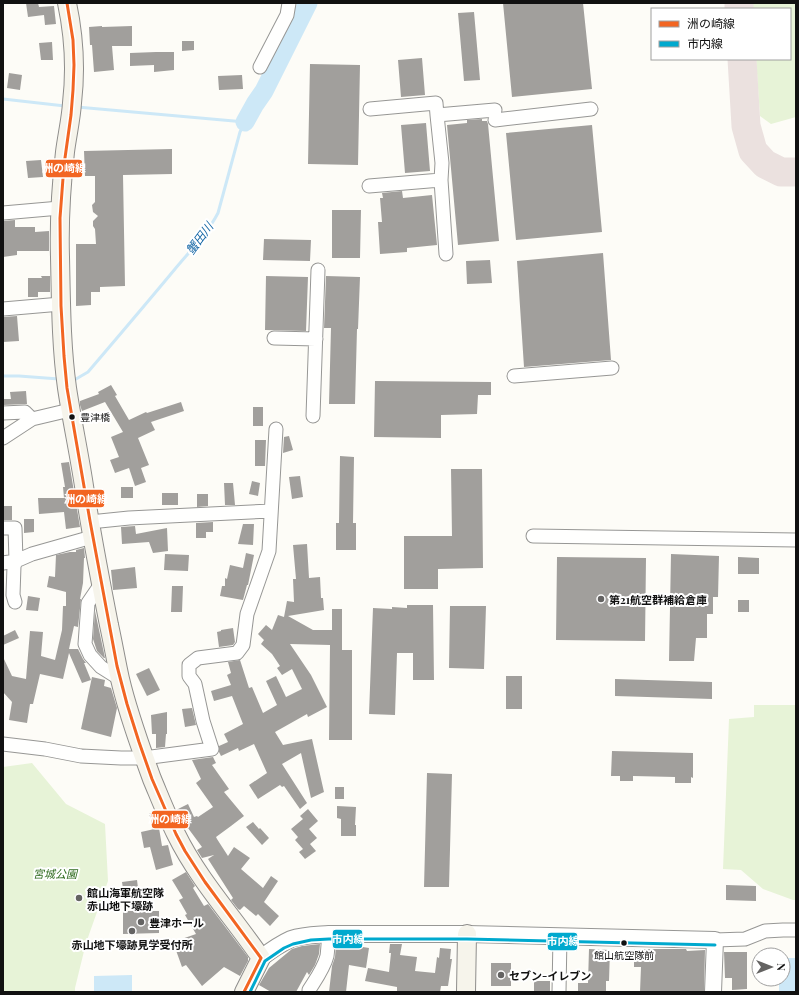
<svg xmlns="http://www.w3.org/2000/svg" width="799" height="995" font-family="'Playfair Display','Noto Sans JP',serif">
	<rect width="100%" height="100%" fill="#fdfcf7"/>
	<path fill="#e7f3d7" d="M752,3h44v114l-25,7 -11,-8 -4,-57h34v-50h-38z
		M754,705h42v195h-3l-30,-11 -22,-19 -18,-1 6,-150 25,-2z
		M32,763l34,41 39,20 3,57 -22,62 -11,45v4h-72v-225z"/>
	<path fill="#cde8f7" d="M783,958h13v34h-17v-13h4z
		M132,975v17h-38v-16z"/>
	<g fill="none" stroke-linecap="round" stroke-linejoin="round">
		<path stroke="#cde8f7" stroke-width="3" d="M3,99l62,7
			M3,376h16l40,3
			M73,379h3l12,-7c29,-34 58,-68 87,-103 15,-18 32,-35 43,-56l22,-81 5,-10 -168,-15"/>
		<path stroke="#cde8f7" stroke-width="19" d="M245,122l10,-18 9,-13 44,-88"/>
		<path stroke="#ebe1df" stroke-width="29" d="M739,3v6
			M742,59l4,67 7,25 12,13 16,8h15"/>
	</g>
	<path fill="#a19f9c" d="M26,3h12l1,4 15,-1 2,18 -11,1 -1,-10 -16,2z
		M503,3h80l9,86 -80,8z
		M474,12l6,68 -16,1 -6,-68z
		M102,26v1l30,-1v20h-20l2,24 -20,2 -2,-27h-2l-1,-18z
		M182,41h12v9l-12,1z
		M52,42l1,18h-12l-2,-17z
		M156,52h18v18l-20,2v-7l-24,1v-13z
		M422,58l3,37 -24,2 -3,-37z
		M310,64l50,1 -2,100 -50,-1z
		M9,73l13,2 -2,15 -13,-2z
		M242,75l1,14 -24,1 -1,-14z
		M482,119v2h5l1,3 11,117 -41,4 -11,-120 20,-2v-3z
		M426,123l4,48 -25,2 -4,-48z
		M592,125l10,107 -86,8 -10,-107z
		M172,149v25l-49,1 2,111 -25,1v5h-9v13l-15,1v-62h20l-1,-15 -2,-3v-5l5,-5 -5,-4 -1,-7 3,-3v-26h-10l-1,-25z
		M41,160l2,17 -15,1 -2,-17z
		M402,191l1,7 29,-3 5,50 -30,3v4l-27,2 -2,-32h4l-2,-24h3l-1,-5z
		M332,210h29l-1,48h-28z
		M15,220v7h20v5l14,-1v20h-32v4l-14,2v-36z
		M264,239l47,1 -1,21 -47,-1z
		M603,253l8,107 -87,7 -7,-106z
		M490,260l2,23 -25,1 -1,-23z
		M41,276h9v16h-12v5h-10v-19h14z
		M266,276l42,1 -2,54 -41,-1z
		M326,276l34,1 -2,52h-1l-2,75h-26l2,-76h-7z
		M17,316l2,25 -16,1v-25z
		M375,381l116,1v13h-13l-1,19 -36,1v23l-67,-1z
		M111,385l6,10 -2,1 14,24 17,-8 1,1 34,-11 3,9 -33,11 4,8 -17,8 11,27 -8,3 5,14 -11,4 -6,-18 -14,5 -5,-13 9,-3 -8,-20 12,-5 -18,-30 -23,9 -2,-6v-4l19,-7 -1,-2z
		M26,391l1,13 -24,1v-6h8l-1,-7z
		M253,407h10v19h-10z
		M289,436l4,14 -10,3 1,-16z
		M255,440h11l-1,26h-10z
		M340,456l14,1 -1,66h3v27h-20v-27h3z
		M69,462l11,65 -14,2 -2,-17 -25,2 -1,-16h26l-1,-11h2l-4,-24z
		M451,469h31l1,99 -45,1v20h-34v-53h48z
		M300,476l3,21 -11,2 -3,-22z
		M252,481l8,2 -2,13 -9,-2z
		M224,483h9l2,22h-10z
		M121,487h12v11h-12z
		M162,493h16v12h-16z
		M197,494h11v12l-11,1z
		M3,506h9v14h-9z
		M24,519h10v13l-10,1z
		M213,522v10h-7v6h-10v-15z
		M243,524h11l-1,21 -15,-1z
		M135,526l1,8 31,-6 1,23 -15,2 -4,-11 -27,2 -1,-17z
		M307,544l2,34 11,-1 1,21h2l1,12 -36,6 25,14h19v-21h10v41h10v90h-23l1,-95 -40,-1 21,31 16,32 -19,10 -1,-3 -32,18 8,13 29,-6 12,53 -13,6 -10,-45 -19,11 25,39 -7,6 -16,-23 -2,1 -2,-2 -22,14 -9,-14 18,-12 -13,-29 -15,7 -1,-3 -17,8 -2,-4v-6l9,-4 -4,-8 19,-10 -11,-28 -18,5 -3,-10 20,-6 -4,-10 4,-2 -3,-11 12,-2 9,28 3,-1 11,26 14,-8 -11,-24 10,-5 10,21 16,-8 -10,-20 -10,6 -5,-7 3,-2 -8,-12 -11,-10 3,-4 -6,-6 8,-9 6,5 6,-15 6,2 3,-16 7,1 -1,-23h3l-3,-34z
		M84,548l1,10h-1l-1,25 -3,16h1l-3,28 -4,-1 -5,23h9l5,10 3,4h-2l7,17 -9,3 -13,-30 -6,26 -23,-5 -7,30h-3l-3,19 -18,-3 3,-18 -9,-10v-35l9,19 14,3 4,-48 13,1 -2,24 14,4 7,-30 1,-24h3v-14l-19,-5 2,-11 6,1 1,-22 14,-3h6v-2z
		M246,553l8,2 -6,30h-1l-4,15 -23,-4 2,-10h3v-8l2,1 3,-14 13,3z
		M165,554l24,1 -1,16 -24,-1z
		M671,554l48,2 -1,41h-5v17h-6v24h-11l-2,23h-25z
		M557,557l89,1 -1,83 -89,-1z
		M738,557l21,1v16h-21z
		M135,567l2,21 -24,2 -2,-20z
		M172,586h11l-1,26h-11z
		M28,596l12,2 -2,13 -12,-1z
		M738,600h11v12h-11z
		M407,605h26l1,75h-21v-27h-16l-2,62 -26,-1 4,-106 19,1v-2l15,1z
		M450,606h36l-2,63 -35,-1z
		M95,611l10,47h-1l-7,-7 -4,-12z
		M233,628l2,14 -2,3 -14,2 -2,-15 4,-1v-1z
		M15,630l4,8 -16,7v-9z
		M149,668l11,22 -13,6 -11,-22z
		M506,676h16v33h-16z
		M92,677l13,3 -1,6 7,2 6,20 -6,29 -30,-8z
		M615,679l97,3v17l-97,-3z
		M192,708l4,17 -11,2 -3,-18z
		M167,712v22h-1l-1,13 -9,1v-14h-4l-1,-19z
		M612,751l81,2v25l-2,-1v6h-16v-6l-42,-1v5h-13v-5h-9z
		M213,757l3,6 -4,2 17,24 -5,3 20,24 -13,10 -15,11 1,2 11,17 6,-9 16,11 -9,11 22,19 8,-12 7,5 -14,21 15,14 -9,10 -12,-12 -2,2 -12,-10 -4,4 -2,-1 -7,-9 2,-2 -25,-39 6,-4 -12,3 -5,-8 5,-3 -17,-23h-2l-7,-14 12,-6 6,13 3,-1 1,1 15,-10 -17,-24 5,-4 -9,-19z
		M427,773l25,1 -3,113h-25z
		M335,787h9v12h-9z
		M337,806l19,1 -1,18h1v11h-15v-17l-4,-1z
		M308,809l10,12 -9,8 8,9 -7,6 6,7 -11,8 -6,-7 4,-3 -8,-9 3,-3 -7,-8 12,-10 -3,-3z
		M154,812l6,13 -6,2 -5,-13z
		M253,822l6,7 1,-1 9,10 -7,7 -16,-18z
		M159,828l3,18 6,-1 5,20 -17,5 -6,-23 -6,1 -3,-16z
		M186,872l9,14 -2,2 11,18 4,-2 40,53v4l-8,15 -16,-9 -22,19 -16,-21 -4,2 -9,-25 23,-8 -11,-19 2,-1 -8,-14 4,-2 -11,-18z
		M137,880l1,8v5l-14,2 -2,-13z
		M726,885l30,1v15l-30,-1z
		M123,911h36v22l-36,1z
		M320,944l-1,10 -4,11 -6,10 -2,-3 -11,20h-25l-12,-7 10,-17 23,-19 10,-3z
		M336,944h8l25,4 -3,20 -17,-3 -3,27h-17l3,-26 3,-9z
		M390,944h12l-2,11 17,2 -2,14 20,2 2,-16 2,1 1,-10 11,1 -1,10h2l-4,27h-7l-1,6h-43v-5l-32,-6 3,-13 21,4 2,-19h-2z
		M589,949l21,1 -1,31h-3v11h-28v-9h10z
		M634,949h52l1,2 18,-1 -1,42h-64l1,-25h-7z
		M724,952h23v37l-15,1v-12h-7z
		M491,963h20v23h-20z
		M534,981h16v11h-16z"/>
	<g fill="none" stroke-linecap="round" stroke-linejoin="round">
		<defs>
			<path id="minor" d="M260,67l27,-52 2,-12
				M370,109l66,-6 1,12
				M495,120l96,-11
				M369,186l72,-6
				M3,213l57,-5
				M446,254l-5,-74 1,-17 -5,-48 58,-5
				M3,309l58,-5
				M274,338l42,1
				M514,376l98,-8
				M3,413l22,-1 7,7
				M313,416l5,-146
				M3,438l29,-19 38,-9
				M90,522l39,-4 142,-7
				M3,528h12l1,33 -2,5 -1,29 2,7
				M533,536l263,4
				M3,563l13,-2 16,-7 60,-17
				M101,584l-13,19 -3,41 5,11 11,12 19,12
				M3,744l42,5 36,7 40,2h23l68,-9 -9,-28 -8,-37 -6,-8v-11l9,-7 39,-5 6,-8 4,-31 22,-63 7,-122
				M715,940l30,-1 20,-8 18,-1h13
				M309,990c7,-11 15,-22 18,-34 1,-7 1,-15 2,-22
				M559,992l1,-56"/>
			<path id="tertiary" d="M261,958c9,-7 19,-14 30,-19 12,-4 26,-4 38,-5h138l248,6 -2,52"/>
			<path id="secondary" d="M67,3c7,33 9,66 5,100 -1,16 -5,33 -7,49 -4,35 -6,70 -5,105 1,44 1,88 7,131 5,33 12,65 17,98 7,47 16,93 25,139 4,18 7,36 11,54 8,34 20,67 32,100 8,19 15,37 24,55 22,45 57,83 85,124l-17,34
				M466,992l1,-58"/>
		</defs>
		<use href="#minor" stroke="#979795" stroke-width="15"/>
		<use href="#tertiary" stroke="#979795" stroke-width="18"/>
		<use href="#secondary" stroke="#8e8d8b" stroke-width="20"/>
		<use href="#minor" stroke="#fffffe" stroke-width="13"/>
		<use href="#tertiary" stroke="#fffffe" stroke-width="16"/>
		<use href="#secondary" stroke="#f6f4eb" stroke-width="18"/>
		<defs>
			<path id="bus-1" d="M67,3l6,37 1,25 -1,25 -2,25 -7,50 -4,53 1,88 3,50 3,32 23,133 27,145 10,38 12,38 13,37 24,55 9,17 20,31 56,76
				M244,992l17,-34"/>
			<path id="bus-2" d="M250,992l15,-31 19,-13 9,-4 18,-4 18,-1h138l248,6"/>
		</defs>
		<use href="#bus-1" stroke="#fff" stroke-width="6"/>
		<use href="#bus-2" stroke="#fff" stroke-width="6"/>
		<use href="#bus-1" stroke="#f26522" stroke-width="3"/>
		<use href="#bus-2" stroke="#00a9ce" stroke-width="3"/>
	</g>
	<g fill="#111" stroke="#fff" stroke-width="1.5">
		<circle cx="72" cy="417" r="3.5"/>
		<circle cx="624" cy="943" r="3.5"/>
	</g>
	<g fill="#646362" stroke="#fff" stroke-width="1.5">
		<circle cx="601" cy="599" r="4"/>
		<circle cx="79" cy="898" r="4"/>
		<circle cx="141" cy="922" r="4"/>
		<circle cx="132" cy="931" r="4"/>
		<circle cx="501" cy="975" r="4"/>
	</g>
	<g text-anchor="middle" dominant-baseline="central" stroke-width="4" stroke-linejoin="round" paint-order="stroke">
		<g font-size="10" fill="#111" stroke="#fff" text-anchor="start">
			<text x="80" y="417">豊津橋</text>
			<text x="624" y="955" text-anchor="middle">館山航空隊前</text>
		</g>
		<g font-size="11" font-weight="bold" fill="#111" stroke="#fff" text-anchor="start">
			<text x="609" y="599">第21航空群補給倉庫</text>
			<text x="87" y="892">館山海軍航空隊<tspan x="87" dy="13">赤山地下壕跡</tspan></text>
			<text x="149" y="922">豊津ホール</text>
			<text x="132" y="944" text-anchor="middle">赤山地下壕跡見学受付所</text>
			<text x="509" y="975">セブン-イレブン</text>
		</g>
		<g font-size="11" font-style="italic" fill="#2f6b1f" stroke="#fff">
			<text x="55" y="873">宮城公園</text>
		</g>
		<g font-size="12" font-style="italic" fill="#1768a6" stroke="#fff">
			<text transform="translate(199 238) rotate(-53)">蟹田川</text>
		</g>
	</g>
	<g stroke="#fff" stroke-width="1.5">
		<rect x="45" y="159" width="38" height="19" rx="4" fill="#f26522"/>
		<rect x="67" y="489" width="38" height="19" rx="4" fill="#f26522"/>
		<rect x="151" y="810" width="38" height="19" rx="4" fill="#f26522"/>
		<rect x="332" y="929" width="31" height="20" rx="4" fill="#00a9ce"/>
		<rect x="547" y="932" width="31" height="19" rx="4" fill="#00a9ce"/>
	</g>
	<g font-size="11" text-anchor="middle" font-weight="bold" fill="#fff">
		<text x="64" y="172">洲の崎線</text>
		<text x="86" y="503">洲の崎線</text>
		<text x="170" y="823">洲の崎線</text>
		<text x="348" y="943">市内線</text>
		<text x="563" y="945">市内線</text>
	</g>
	<rect width="799" height="995" fill="none" stroke="#111111" stroke-width="8"/>
	<rect x="651" y="8" width="140" height="52" fill="#ffffff" stroke="#a0a0a0"/>
	<rect x="659" y="21" width="20" height="6" fill="#f26522" stroke="#a0a0a0"/>
	<text x="687" y="28" font-size="12" fill="#111111">洲の崎線</text>
	<rect x="659" y="41" width="20" height="6" fill="#00a9ce" stroke="#a0a0a0"/>
	<text x="687" y="48" font-size="12" fill="#111111">市内線</text>
	<g transform="translate(771 967) rotate(90)"><circle r="19" fill="#ffffff" stroke="#a0a0a0"/>
	<path d="M0-3L7 15L0 10L-7 15Z" fill="#646362"/>
	<text y="-6" font-size="11" font-weight="bold" text-anchor="middle" fill="#111111">N</text>
	</g>
</svg>
